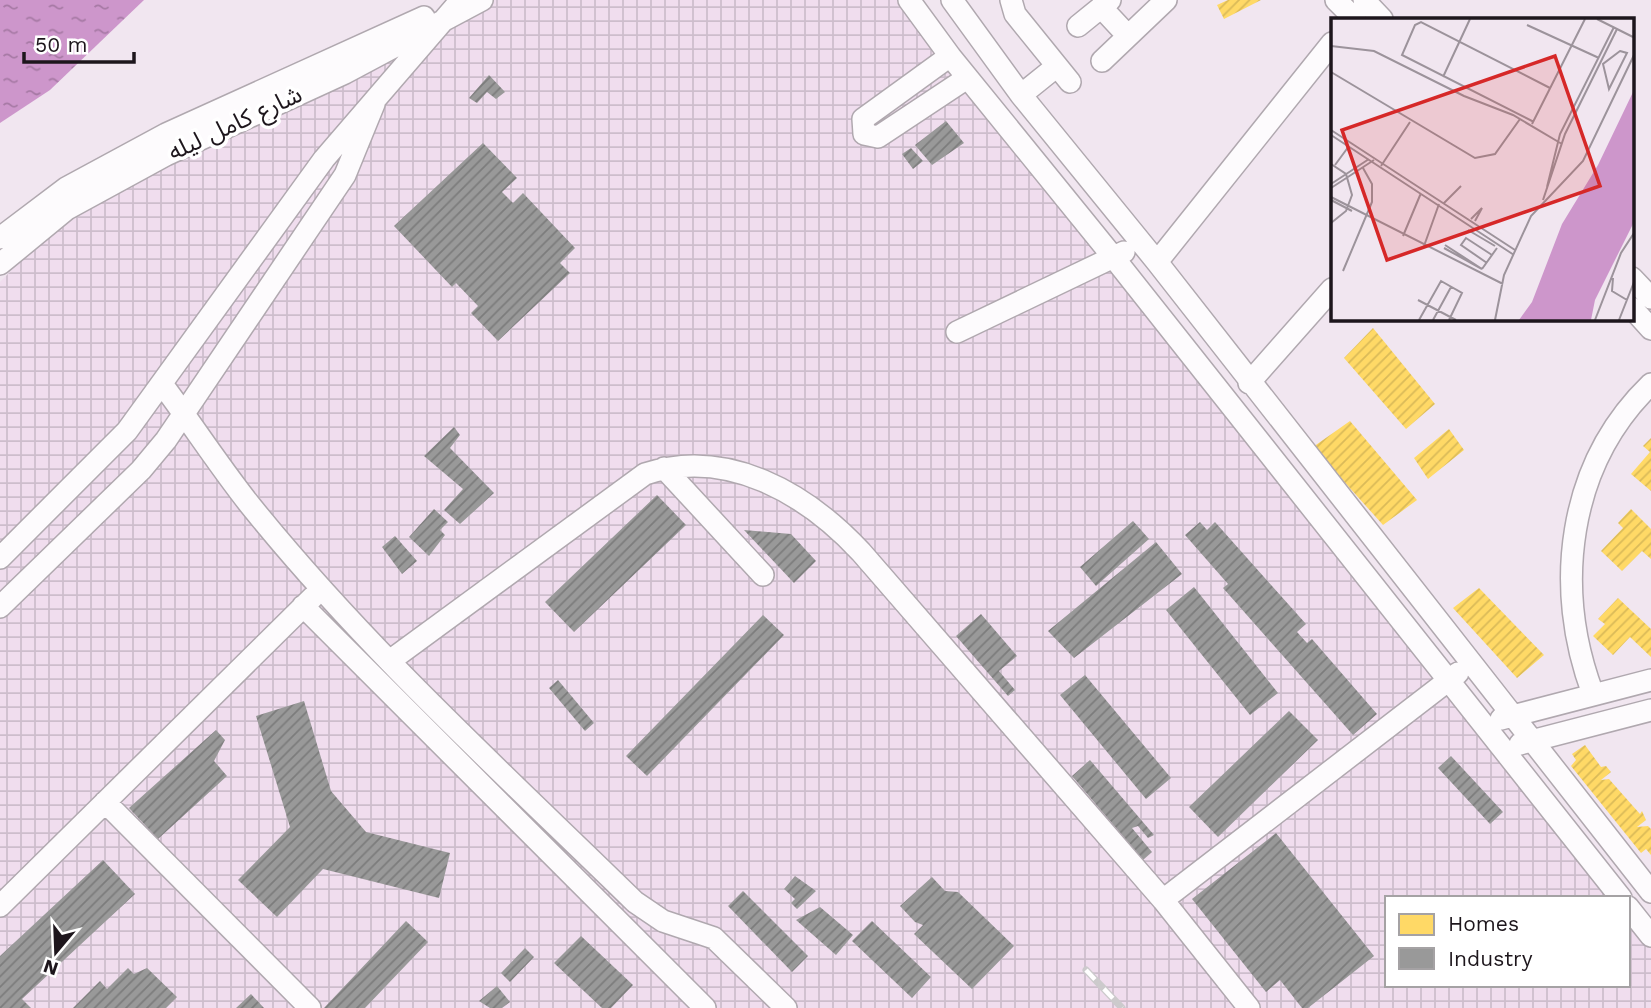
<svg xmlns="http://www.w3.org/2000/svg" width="1651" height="1008" font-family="'Work Sans','Noto Sans Arabic',sans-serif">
	<defs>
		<pattern id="industrial-grid" width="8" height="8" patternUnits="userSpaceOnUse" patternTransform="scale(1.75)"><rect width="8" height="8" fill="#f0ddee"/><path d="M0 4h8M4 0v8" fill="none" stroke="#cdbdcc"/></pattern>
		<pattern id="water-ripples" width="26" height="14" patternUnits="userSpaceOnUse" patternTransform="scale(1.75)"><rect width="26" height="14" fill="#cd96cb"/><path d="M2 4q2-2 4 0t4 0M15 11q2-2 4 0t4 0" fill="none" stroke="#a679a4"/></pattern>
		<pattern id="homes-hatch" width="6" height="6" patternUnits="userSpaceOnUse" patternTransform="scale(1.75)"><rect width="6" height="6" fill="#ffd966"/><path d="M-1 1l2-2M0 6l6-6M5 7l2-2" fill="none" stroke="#daba58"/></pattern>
		<pattern id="industry-hatch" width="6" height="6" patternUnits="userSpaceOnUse" patternTransform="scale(1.75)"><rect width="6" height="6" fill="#999"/><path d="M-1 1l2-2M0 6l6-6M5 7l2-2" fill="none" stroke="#7c7c7c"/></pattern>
	</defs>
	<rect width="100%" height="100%" fill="#f1e6f0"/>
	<path fill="url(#industrial-grid)" d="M488,0h428l698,898h-227v87h241v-69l23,29v63h-1651v-726l76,-77z"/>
	<path fill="url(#water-ripples)" d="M0,0h144l-94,90 -50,33z"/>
	<path fill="url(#homes-hatch)" d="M1228,0h33l-37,19 -7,-14z
		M1373,328l62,76 -29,25 -62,-71z
		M1350,421l67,79 -34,25 -70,-78z
		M1449,429l15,21 -36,29 -14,-21z
		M1651,438v53l-20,-17 19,-22 -7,-6z
		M1631,509l20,20v30l-9,-8 -20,20 -21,-20 22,-23 -5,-5z
		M1479,588l65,67 -27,23 -64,-70z
		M1618,598l33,31v28l-21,-20 -17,18 -20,-19 12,-12 -7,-5z
		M1585,745l16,22 5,-1 5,6 -10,8 8,-1 31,35 2,-3 4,9 -9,7 11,-1 3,3v26l-5,-6 -5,4 -70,-87 5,-6 -4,-6z"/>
	<path fill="url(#industry-hatch)" d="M489,75l16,17 -9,7 -9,-7 -10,11 -8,-5z
		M946,121l18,22 -32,22 -17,-20z
		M483,143l34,35 -15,14 11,11 10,-10 52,55 -15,15 10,10 -72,68 -27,-28 7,-7 -22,-23 -4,4 -58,-61z
		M911,148l12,13 -10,8 -11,-15z
		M454,427l6,8 -10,13 44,45 -34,31 -16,-14 19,-21 -39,-33z
		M657,495l29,30 -112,107 -29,-30z
		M434,509l14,13 -8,8 5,5 -16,21 -20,-19z
		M1133,521l16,18 -53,47 -16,-19z
		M1200,522l7,8 8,-8 91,102 -9,8 10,11 5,-4 65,75 -24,21 -130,-147 5,-4 -43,-49z
		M744,530l47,4 25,27 -22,22z
		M395,536l22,25 -15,13 -20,-27z
		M1156,542l26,32 -108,84 -26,-27z
		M1194,587l84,106 -28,22 -84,-105z
		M981,614l36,42 -18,15 16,19 -7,6 -52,-60z
		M763,615l21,20 -137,141 -21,-20z
		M1085,675l86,103 -25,21 -86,-104z
		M558,680l36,43 -9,8 -36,-43z
		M304,701l27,90 35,41 84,21 -11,45 -116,-29 -46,48 -39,-37 52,-53 -34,-111z
		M1289,711l29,29 -100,97 -29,-30z
		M216,730l9,10 -11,21 13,15 -69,63 -29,-31z
		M1451,756l52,56 -13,12 -52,-56z
		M1090,760l64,75 -6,3 -10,-12 -6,2 20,24 -9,8 -71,-84z
		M1276,833l98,123 -66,52h-6l-22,-28 -14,12 -74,-93z
		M103,860l32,34 -113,105 9,9h-31v-52z
		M795,876l21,15 -19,18 -6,-6 4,-4 -11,-10z
		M932,877l13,14 13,1 56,54 -42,43 -58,-55 9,-9 -8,-3 -15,-16z
		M743,891l65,65 -16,16 -64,-66z
		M820,907l33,28 -17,20 -40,-35z
		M406,921l22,21 -63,66h-41z
		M872,921l59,56 -19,21 -60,-57z
		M581,936l52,49 -22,23h-9l-48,-45z
		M525,948l9,9 -24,25 -9,-9z
		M128,968l6,6 13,-6 30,29 -11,11h-93l27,-27 7,8z
		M497,986l13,16 -8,6h-12l-11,-7z
		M251,994l13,14h-28z"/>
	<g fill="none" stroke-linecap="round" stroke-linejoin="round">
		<defs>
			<path id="minor" d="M909,0l41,56 164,202 507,640
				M952,0l69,95 136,167 494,630
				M1011,0l4,14 55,68
				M1336,0l19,19
				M1364,0l18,19
				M1101,7l27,29
				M1078,26l32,-26
				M950,56l-87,63 1,15 14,3 89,-59
				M1102,61l64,-61
				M1021,95l36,-29
				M0,238l66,-50 100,-54 258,-117
				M1157,262l175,-219
				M0,264l67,-55 99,-54 179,-82 137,-73
				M1632,278l19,20
				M1632,308l19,21
				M957,332l167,-80
				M1249,383l83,-94
				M162,384c30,40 57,82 88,121 115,143 254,269 385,397l28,19 51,17 72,70
				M664,468l99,107
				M0,558l127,-127 197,-272 137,-159
				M303,606l402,402
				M0,607l141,-137 25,-30 179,-265 29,-71
				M391,660l254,-186c82,-27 161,19 216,78l302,348 86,108
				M1593,694c-40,-106 -26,-229 58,-310
				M1501,719l150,-39
				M1520,744l131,-34
				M105,802l205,206
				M1163,900l295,-227
				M0,906l313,-309
				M1628,907l23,29"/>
		</defs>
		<use href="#minor" stroke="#b0a8af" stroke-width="24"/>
		<use href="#minor" stroke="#fdfbfd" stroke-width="21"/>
		<defs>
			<path id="rail" d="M1086,970l36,38"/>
		</defs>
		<use href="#rail" stroke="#cccacc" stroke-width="7"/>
		<use href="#rail" stroke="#fff" stroke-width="4.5" stroke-dasharray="13" stroke-linecap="butt"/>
	</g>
	<g text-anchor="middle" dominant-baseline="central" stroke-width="7" stroke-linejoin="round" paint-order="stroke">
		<g font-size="24" fill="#1d161c" stroke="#fff">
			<text transform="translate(235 123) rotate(-25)">شارع كامل ليله</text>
		</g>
	</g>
	<g transform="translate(1331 18)">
		<rect width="303" height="303" fill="#f1e6f0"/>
		<path d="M303,72v132l-39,78 -4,20h-72l13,-18 30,-78 36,-59z" fill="#cd96cb"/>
		<path fill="none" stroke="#9c939b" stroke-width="2" d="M266,1l36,18M196,7l72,33M0,28l43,5 90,45 49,19 49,29M289,33l7,2 -18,36 -6,-25zM0,54l144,86 20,-4 25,-35M112,59l27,-58M203,104l-132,-67 13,-30 6,-3 129,66M201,106l53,-105M0,112l184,120M0,117l183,120M0,146l15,10 6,21 -6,16 -15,12M4,147l14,-19M50,148l29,-44M0,166l38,-25M216,169l13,-53 54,-107M0,170l43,-28M0,179l172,87M0,182l21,11M212,182l22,-66 52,-105M113,185l17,-17M140,201l11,-11 -7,13M137,212l27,16M72,218l18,-43M93,228l15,-42M113,230l38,21 -37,-24M156,245l-26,-18 5,-7 26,17M151,251l15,-21M12,253l29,-69v-18l-9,-16M282,260l-1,13 15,9M87,282l38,20M88,302l22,-39 21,12 -13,27M102,302l18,-33M164,302l9,-45 27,-59 52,-55 51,-106M264,302l26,-67 13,-20M288,302l15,-38"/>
		<path fill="#d62828" fill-opacity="0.15" stroke="#d62828" stroke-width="3.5" d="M224,38l45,130 -213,74 -45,-130z"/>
		<rect width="303" height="303" fill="none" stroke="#1d161c" stroke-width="3.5"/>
	</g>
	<rect x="1385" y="896" width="245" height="91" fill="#ffffff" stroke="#a5a2a4" stroke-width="2"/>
	<rect x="1399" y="914" width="35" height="21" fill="#ffd966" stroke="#a5a2a4" stroke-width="2"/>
	<text x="1448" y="931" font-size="21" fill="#1d161c">Homes</text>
	<rect x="1399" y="948" width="35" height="21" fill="#999999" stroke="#a5a2a4" stroke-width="2"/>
	<text x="1448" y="966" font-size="21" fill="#1d161c">Industry</text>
	<g transform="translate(56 952) rotate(199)" stroke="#ffffff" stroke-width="5" paint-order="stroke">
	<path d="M0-5L12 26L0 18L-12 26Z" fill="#1d161c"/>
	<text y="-10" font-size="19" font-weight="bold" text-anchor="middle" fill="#1d161c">N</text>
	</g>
	<path d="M24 52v10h110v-10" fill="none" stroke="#1d161c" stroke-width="3.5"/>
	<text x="35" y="52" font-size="21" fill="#1d161c" stroke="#ffffff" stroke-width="5" paint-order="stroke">50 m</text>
</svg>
